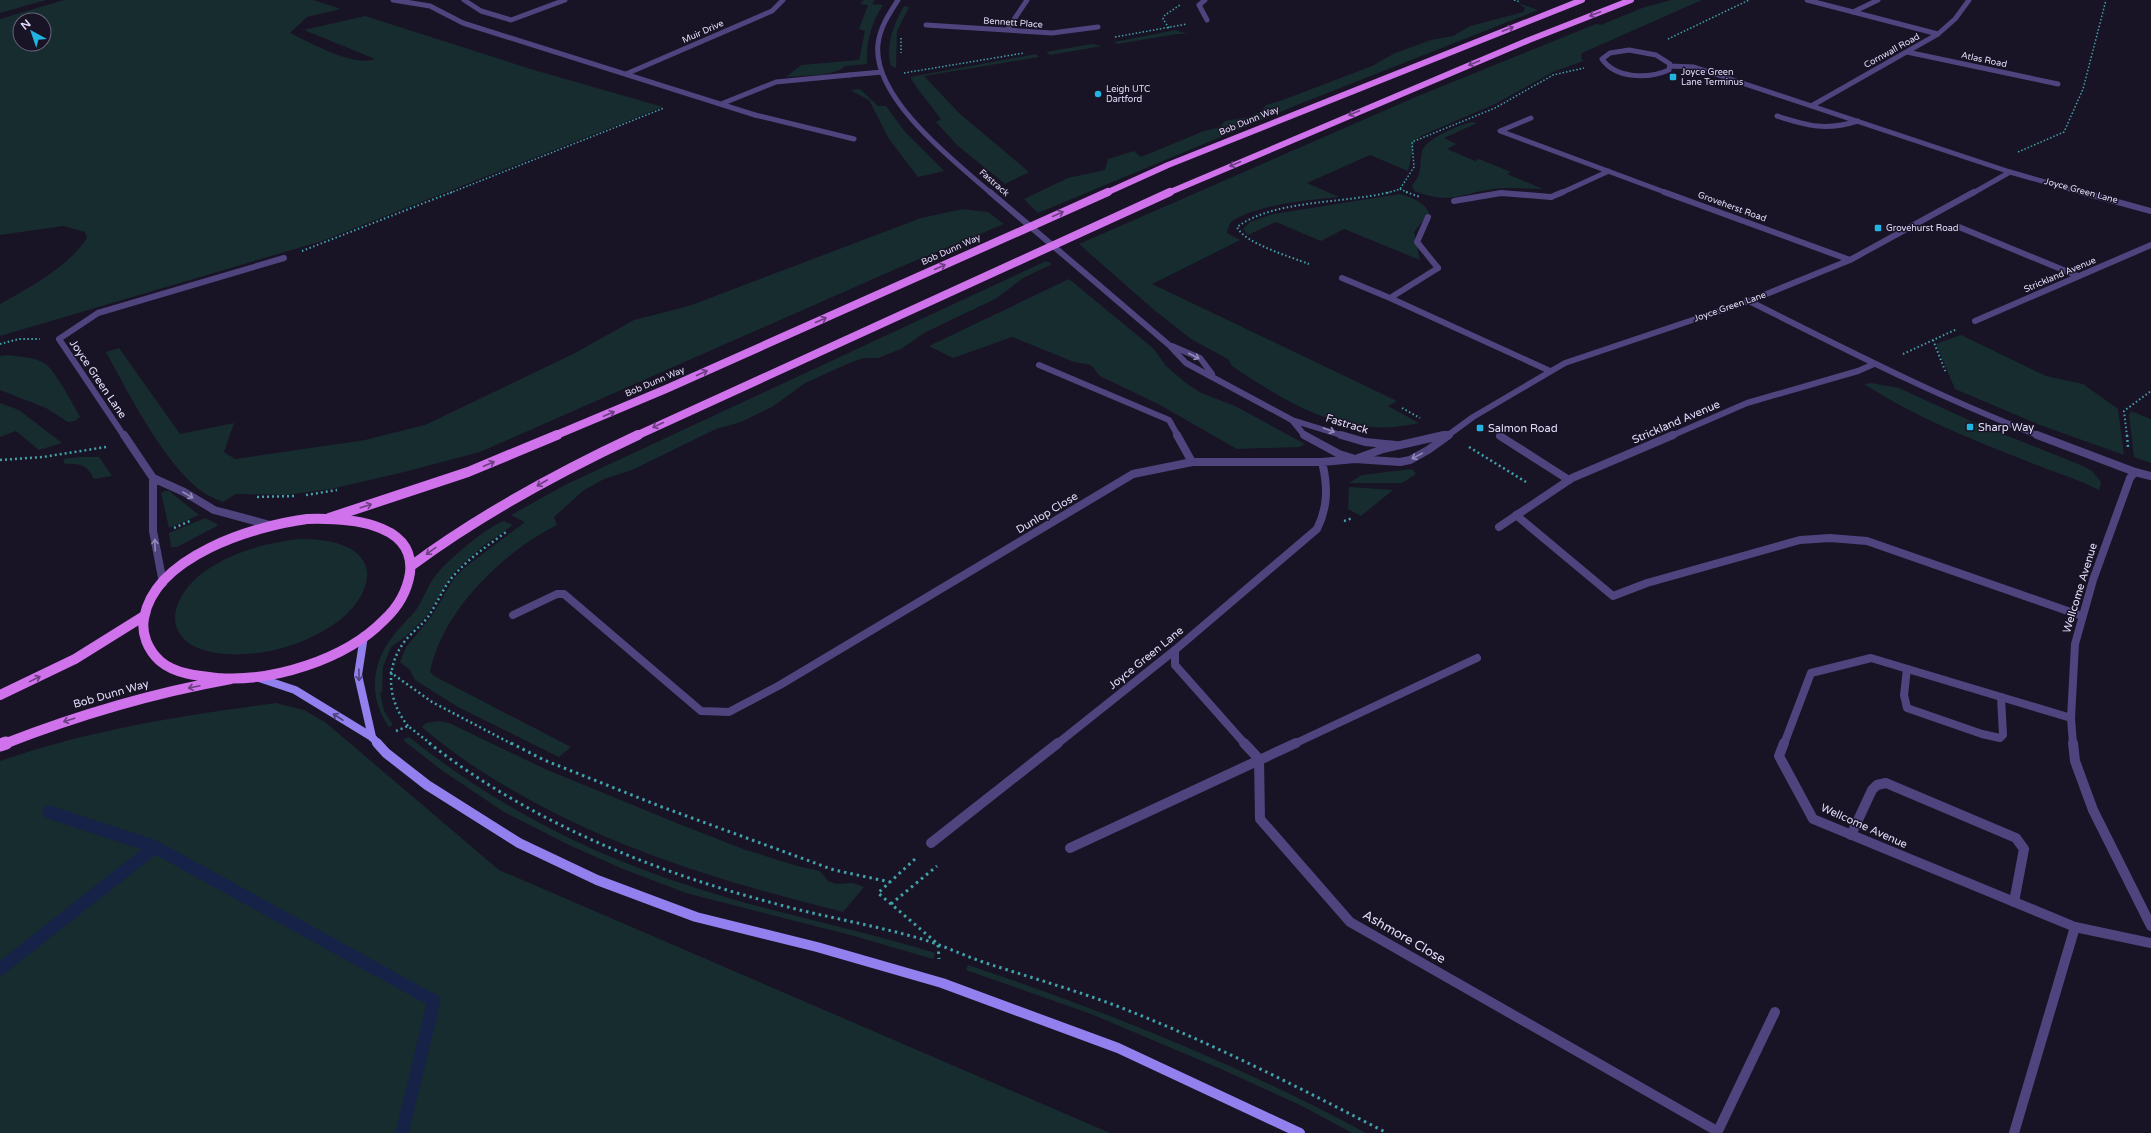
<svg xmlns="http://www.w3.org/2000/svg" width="2151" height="1133" font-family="'Varela Round',sans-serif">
	<rect width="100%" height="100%" fill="#191326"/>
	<path fill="#172c2f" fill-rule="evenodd" d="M0,0h46l-46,13z
		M64,0h249l28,9 -34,8 -17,16c21,10 63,34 85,26l-71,-29 61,-14 169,54 129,37 -341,134 -322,95v-32c29,-16 69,-38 87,-66l-2,-6 -22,-6 -63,9v-216zM20,20h24v24h-24z
		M864,0h11l-3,4 11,1c-12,19 -17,36 -16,59l-22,2c-10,11 -43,9 -59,11l15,-12 58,-5 6,-29 -6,-2 9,-24 -8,-1z
		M1671,0h31l-120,53 -1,5 2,3 -30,11 -58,32 -72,31 -8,5 -7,31 -38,-16 -63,28 32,14c-30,3 -79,7 -105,23 -5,3 -6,8 -7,13l13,7 -88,44 245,117 -9,5 31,17c-74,17 -128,-18 -187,-57l-4,-7 -37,-20 -38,-30 -74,-65 339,-148 178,-72 5,1 41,-17z
		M1518,3l20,7 -236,93 -264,110 -14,-14 44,-21 37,-8 3,-11 26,-8 7,6 63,-26 16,-4 5,-6 24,-4 12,-6 5,-6 14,-4 92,-35 23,-13 36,-13 22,-4 17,-10 54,-14 1,-4z
		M904,6l5,1 -12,24 -1,37 -5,-2c-6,-20 3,-43 13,-60z
		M1176,30l11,4h-10l-60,10 -3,-2z
		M1092,44l10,2 -52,9 -4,-3z
		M1036,54l3,3 -115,19 35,37 70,59 -24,12 -48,-39 -21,-23 5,-3 -24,-31 -7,-11z
		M860,89l18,17h8l19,26 39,39 -26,6 -29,-38 -20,-39 -19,-10z
		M1472,122l5,1 -33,15 12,6 -9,5 28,12 4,-2 32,13 -4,2 36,15c-16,0 -33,-2 -50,0 -35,5 -41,16 -79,2l-2,-6c11,-11 7,-20 10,-34 3,-12 39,-27 50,-29z
		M1400,194c10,3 25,8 29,19l-15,19 6,28 -76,-31 -23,12 -45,-19 -28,13 -5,-6 7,-7 23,-8z
		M963,209l25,3 16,12 -99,41 -425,187 -76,20 -73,17 -45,6 -50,-1 -13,8c-6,-3 -13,-5 -19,-9 -39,-27 -75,-99 -98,-141l13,-4 61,86 54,-11 -10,29 11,7 130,-19 60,-15 150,-72 59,-33 55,-14 232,-88z
		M1046,261l6,3 -29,14 -26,20 -73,35 -23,16 -23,9h-15l-18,7 -40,18 -33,24 -31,15 -25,7 -84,41 -28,9 -20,11 -30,27 3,8c-54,27 -115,86 -127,147l4,4 137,71 -12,10 -101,-50 -43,-27 -5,-10 -10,-8 6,-15 25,-30 22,-37 11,-12 61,-46 -14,-7 54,-30 47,-22z
		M1069,279l85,70 12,17 20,17 15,10 34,13 70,38 -6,3 -62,2 -77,-44 -60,-29 -9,-11 -17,-3 -62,-25 -59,21 -24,-12z
		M1961,335l85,41 37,8 35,25 6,46 -84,-30 -85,-36 -19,-45z
		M8,355c12,2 26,2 36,8 10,5 30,43 36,54l-5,4 -7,1 -22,-14 -46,-18v-34z
		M1871,383l28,5 74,34 110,44 9,5 9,11 -2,8c-23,-12 -46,-18 -70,-28 -56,-22 -114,-45 -165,-78z
		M0,403l19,7 43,33 -23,7 -23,-19 -16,6z
		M2131,411l20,8v44l-17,-6 -5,-42z
		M79,457h20l13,19 -18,3c-7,-14 -14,-16 -29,-15l-2,-5z
		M1412,469l4,5 -14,9h-53l13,-8z
		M1349,487h1l43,3 -32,26 -13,-7z
		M165,491h4l30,24 -30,13 -8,-35z
		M205,518l12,6v2l-40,21h-6l-2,-14z
		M504,521l9,4 -30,21 -29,26 -28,45 -21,20 -14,10 -8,20 -1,24 -2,2 4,18 9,14 -4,2c-21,-30 -18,-64 5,-92 7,-10 17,-18 24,-28 6,-10 10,-22 18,-32 12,-15 50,-48 68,-54z
		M300,539c16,0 32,1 47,8 37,18 16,55 -7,73 -32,24 -75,37 -114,34 -16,-1 -37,-6 -46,-20 -6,-8 -6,-18 -3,-28 16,-44 81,-63 123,-67z
		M276,703l28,7 21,12 174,148 611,263h-1110v-372c88,-31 183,-46 276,-58z
		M439,721l10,2 96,46 134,55 64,25 54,17 23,5 8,10 9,3 16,-1 11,4 -21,25c-108,-27 -215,-58 -313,-112 -38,-21 -75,-44 -108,-73l4,-4z
		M409,737c85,68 180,117 284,150 79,26 162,41 242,66l-2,6 -79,-23 -168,-43 -63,-24 -54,-24 -65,-33 -64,-43 -37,-29z
		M968,965c138,46 270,99 398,168h-14l-50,-27 -81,-37 -130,-55 -125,-44z"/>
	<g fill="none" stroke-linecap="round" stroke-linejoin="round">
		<path stroke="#162247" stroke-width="13" d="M49,812l106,35 279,154 -32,132
			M0,969l155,-122"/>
		<path stroke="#41a2aa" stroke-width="1.5" stroke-dasharray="1.5 2" stroke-linecap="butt" d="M1514,0l6,2
			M1169,28l-6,-9 2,-4 15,-10
			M1115,37l72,-13
			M901,38v15
			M1668,39l81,-39
			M904,73l120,-20
			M2018,152l46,-20 19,-43 23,-89
			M1400,189l9,4
			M450,193l214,-85
			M1387,193l13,-4 14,-22 -2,-25 83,-34 58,-33 31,-7"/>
		<path stroke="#41a2aa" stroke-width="2" stroke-dasharray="1.5 2.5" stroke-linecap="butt" d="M1406,192l14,5
			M302,251l150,-59
			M1309,264c-18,-7 -65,-21 -72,-37 38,-28 107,-23 153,-35
			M1933,340l13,33
			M0,344l19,-5h21
			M1903,354l54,-25
			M1402,408l18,10
			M2127,436l-3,-25 27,-20"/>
		<path stroke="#41a2aa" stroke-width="2.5" stroke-dasharray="2 3" stroke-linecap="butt" d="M2127,435l1,12
			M1469,447l57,35
			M0,460l43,-3 63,-10
			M306,495l31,-5
			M257,497l37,-1
			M1344,521l9,-3
			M174,528l16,-7
			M390,672l42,30 80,42
			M408,726c-20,-25 -24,-58 -3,-85 7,-9 16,-15 23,-24 8,-12 14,-26 22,-37 16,-20 36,-33 56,-48
			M396,731l12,-5 23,18"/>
		<path stroke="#41a2aa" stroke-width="3" stroke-dasharray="2.5 4" stroke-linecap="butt" d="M429,743c100,78 222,128 344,160 50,14 102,22 152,37 22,7 42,17 64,24 46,15 93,28 138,46 89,35 175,79 260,123
			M511,743l33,17 118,47 172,63 56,12
			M915,859l-37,34 60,51 1,15
			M891,904l46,-38"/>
		<path stroke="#4f447e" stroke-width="5" d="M898,0c-9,14 -18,27 -20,44 -6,54 76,117 113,149
			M1853,12l25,-12
			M849,75l33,-3
			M755,115l99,24
			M1777,116c31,10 49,15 81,5"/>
		<path stroke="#4f447e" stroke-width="6" d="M990,192l179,153 17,18 106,57 52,16
			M1454,201l47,-8 50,4
			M1428,217l-11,25 21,26
			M1959,227l119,49
			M1172,346l28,12 12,16
			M1039,365l130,55 9,16
			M1292,420l13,16"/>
		<path stroke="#4f447e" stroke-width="8" d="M1177,435l15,27
			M1304,435l35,19 16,5
			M1341,435l24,7 31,3
			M1500,436l69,44
			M1907,669l-3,26 3,13 75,26 18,4 3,-3 -2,-38
			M1294,744l183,-86"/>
		<path stroke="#4f447e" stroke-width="10" d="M1851,835l21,-45 5,-5 9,-2 130,55 8,11 -10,53
			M1070,848l226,-105
			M1717,1133l58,-121
			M2014,1133l61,-206"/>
		<path stroke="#4f447e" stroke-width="5" d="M393,0l37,6 33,17 292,92
			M464,0l17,11 30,9 54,-20
			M1205,0l-6,5 8,15
			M1807,0l131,34
			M926,25l126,8 46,-6
			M1007,30l20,-30
			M1629,50l27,5 14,9 -1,6c-21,9 -53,9 -67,-11l8,-6z
			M1907,52l151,32
			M1671,66l23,1 316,105 74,21
			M626,74l146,-63 11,-11
			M721,104l55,-22 73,-7
			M1813,105l125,-71 17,-15 14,-19
			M1531,118l-31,13 167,62
			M1561,193l48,-22
			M1973,193l37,-21"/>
		<path stroke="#4f447e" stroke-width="6" d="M1664,192l186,68
			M2081,192l70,19
			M1551,197l12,-5
			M1438,268l-48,30 160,73
			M1342,278l48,20
			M1749,301c96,48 191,97 291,135
			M1975,321l176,-76
			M124,436l-65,-97 39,-26 186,-55
			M1440,436l7,-2
			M1447,436l26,-19 92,-54 184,-62 101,-41 124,-68
			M1671,436l76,-33 111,-32 16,-7"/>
		<path stroke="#4f447e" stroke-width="8" d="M124,435l29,43 31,14 30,18 56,15
			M2037,435l98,37 16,4
			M1358,458l25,-9 61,-14
			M153,478v53l10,52
			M1516,515l97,81 34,-13 153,-43 30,-2 37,3 215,75
			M1499,527l73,-49 101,-43
			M513,615l44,-21h7l137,117 28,1 51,-27 353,-211 59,-12h130l33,-3 45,3 10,-2 18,-10 21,-15
			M1175,650v15l70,79
			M1057,744l118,-94 142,-121c11,-22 11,-43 5,-67
			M1784,744l27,-71 60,-15 200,60
			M2073,744l-2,-26 4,-74 18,-64 37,-102 5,-6"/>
		<path stroke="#4f447e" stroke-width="10" d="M1244,743l15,16 1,60 90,103 367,209
			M1784,743l-5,13 34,63 262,108 76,16
			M2073,743l2,18 18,49 58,116
			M931,843l127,-100"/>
		<path stroke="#9280ee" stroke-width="8" d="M364,636l-6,39 14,62
			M256,677l39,13 77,47 6,7"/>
		<path stroke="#9280ee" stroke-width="10" d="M377,743l9,10 41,32 92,58 78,37 99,37 121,30 125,36 176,65 182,85"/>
		<path stroke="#cf72ec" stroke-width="6" d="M1106,193l62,-28 414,-165
			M1168,193l361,-153 102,-40"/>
		<path stroke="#cf72ec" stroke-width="8" d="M554,436l112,-47 442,-197
			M636,436l534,-244"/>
		<path stroke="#cf72ec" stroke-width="10" d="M329,518l139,-46 89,-37
			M307,519c35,-1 109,1 103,54 -3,19 -13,35 -26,47 -39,40 -112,62 -166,58 -20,-2 -43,-4 -58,-17 -12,-11 -19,-27 -16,-43 11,-62 110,-92 163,-99z
			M411,566c70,-52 148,-94 227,-131
			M0,695l75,-36 69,-43
			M4,744c74,-29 149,-51 227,-65"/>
		<path stroke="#cf72ec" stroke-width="13" d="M0,745l6,-2"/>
	</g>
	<defs><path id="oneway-shaft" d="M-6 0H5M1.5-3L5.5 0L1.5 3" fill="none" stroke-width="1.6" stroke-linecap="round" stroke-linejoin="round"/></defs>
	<g stroke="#6b3e7f">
		<use href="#oneway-shaft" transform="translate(1595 14) rotate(159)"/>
		<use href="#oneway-shaft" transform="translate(1508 29) rotate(-22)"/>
		<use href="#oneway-shaft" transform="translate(1474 63) rotate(157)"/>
		<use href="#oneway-shaft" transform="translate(1354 113) rotate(157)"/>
		<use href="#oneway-shaft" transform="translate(1235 164) rotate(157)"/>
		<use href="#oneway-shaft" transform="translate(1058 214) rotate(-24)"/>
		<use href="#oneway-shaft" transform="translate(940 267) rotate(-24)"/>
		<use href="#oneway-shaft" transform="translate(821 320) rotate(-24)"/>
		<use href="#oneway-shaft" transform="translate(702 373) rotate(-24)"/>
		<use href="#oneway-shaft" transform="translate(609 414) rotate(-23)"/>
		<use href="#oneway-shaft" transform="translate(658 425) rotate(155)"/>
		<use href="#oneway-shaft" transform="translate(489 464) rotate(-23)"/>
		<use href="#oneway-shaft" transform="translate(542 483) rotate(150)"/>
		<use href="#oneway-shaft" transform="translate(366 506) rotate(-18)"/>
		<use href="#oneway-shaft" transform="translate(431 551) rotate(144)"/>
		<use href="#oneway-shaft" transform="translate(35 679) rotate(-26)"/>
		<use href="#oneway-shaft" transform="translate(194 687) rotate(168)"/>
		<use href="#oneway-shaft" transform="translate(69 720) rotate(163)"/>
	</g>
	<g stroke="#9289b6">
		<use href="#oneway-shaft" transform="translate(1194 356) rotate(27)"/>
		<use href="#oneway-shaft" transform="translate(1329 430) rotate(20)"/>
		<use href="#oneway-shaft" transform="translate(1417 456) rotate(152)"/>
		<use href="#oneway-shaft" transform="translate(188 495) rotate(30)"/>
		<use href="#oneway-shaft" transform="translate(155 545) rotate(-92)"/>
	</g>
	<g stroke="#4f4480">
		<use href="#oneway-shaft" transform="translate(359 675) rotate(89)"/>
		<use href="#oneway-shaft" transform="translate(338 717) rotate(-147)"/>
	</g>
	<g fill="#22b3e1" stroke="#191326" stroke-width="1.5">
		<rect x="1669" y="73" width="8" height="8" rx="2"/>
		<circle cx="1098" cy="94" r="4"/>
		<rect x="1874" y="224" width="8" height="8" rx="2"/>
		<rect x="1966" y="423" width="8" height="8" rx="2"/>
		<rect x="1476" y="424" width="8" height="8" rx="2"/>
	</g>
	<g text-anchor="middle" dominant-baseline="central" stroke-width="3" stroke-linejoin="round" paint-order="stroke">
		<g font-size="9" fill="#e4ddfa" stroke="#191326">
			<text transform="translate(1013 23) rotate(4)">Bennett Place</text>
			<text transform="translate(703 32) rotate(-24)">Muir Drive</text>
			<text transform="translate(1892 51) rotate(-29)">Cornwall Road</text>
			<text transform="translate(1984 60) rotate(12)">Atlas Road</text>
			<text transform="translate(1249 121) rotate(-22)">Bob Dunn Way</text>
			<text transform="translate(994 183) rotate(41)">Fastrack</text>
			<text transform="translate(2081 191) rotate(15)">Joyce Green Lane</text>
			<text transform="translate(1732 207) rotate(20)">Groveherst Road</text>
			<text transform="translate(951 250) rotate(-24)">Bob Dunn Way</text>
			<text transform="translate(2060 275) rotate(-23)">Strickland Avenue</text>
			<text transform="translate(1730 307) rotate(-19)">Joyce Green Lane</text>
			<text transform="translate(655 382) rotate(-23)">Bob Dunn Way</text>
		</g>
		<g font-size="9" fill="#e4ddfa" stroke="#191326" text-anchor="start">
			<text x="1681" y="72">Joyce Green<tspan x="1681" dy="10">Lane Terminus</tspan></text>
			<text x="1106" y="89">Leigh UTC<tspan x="1106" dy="10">Dartford</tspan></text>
			<text x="1886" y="228">Grovehurst Road</text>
		</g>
		<g font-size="11" fill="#e4ddfa" stroke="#191326">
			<text transform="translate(98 379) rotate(56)">Joyce Green Lane</text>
			<text transform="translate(1676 422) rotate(-23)">Strickland Avenue</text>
			<text transform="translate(1347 424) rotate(17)">Fastrack</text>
			<text transform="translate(1047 513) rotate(-31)">Dunlop Close</text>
			<text transform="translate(2080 588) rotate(-73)">Wellcome Avenue</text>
			<text transform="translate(1146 658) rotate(-39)">Joyce Green Lane</text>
			<text transform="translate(111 694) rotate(-16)">Bob Dunn Way</text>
			<text transform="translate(1864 826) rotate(24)">Wellcome Avenue</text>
		</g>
		<g font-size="11" fill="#e4ddfa" stroke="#191326" text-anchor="start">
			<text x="1978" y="427">Sharp Way</text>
			<text x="1488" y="428">Salmon Road</text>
		</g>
		<g font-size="13" fill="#e4ddfa" stroke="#191326">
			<text transform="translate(1404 937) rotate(30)">Ashmore Close</text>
		</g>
	</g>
	<g transform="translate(32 32) rotate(320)"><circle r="19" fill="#191326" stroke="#6a647b"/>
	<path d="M0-3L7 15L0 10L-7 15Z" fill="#22b3e1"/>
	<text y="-6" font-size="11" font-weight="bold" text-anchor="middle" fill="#e4ddfa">N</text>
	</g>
</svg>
